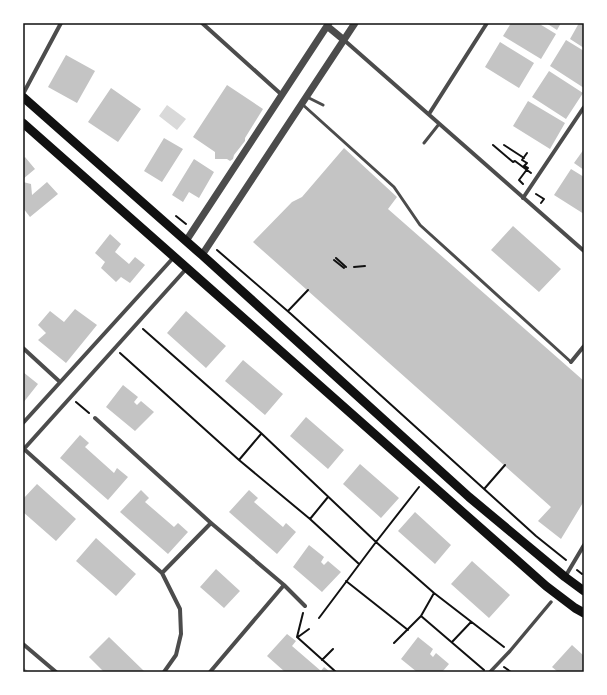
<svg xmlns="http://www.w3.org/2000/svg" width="607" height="695" font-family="Lato,sans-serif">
	<rect width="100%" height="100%" fill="#fff"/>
	<path fill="#d9d9d9" d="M167,105l19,14 -9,11 -18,-14z"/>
	<path fill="#c4c4c4" d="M511,23h27l18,11 -15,25 -38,-23z
		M546,23h15l-4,7z
		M579,23h5v25l-14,-9z
		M566,40l18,11v37l-34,-22z
		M500,42l34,21 -15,25 -34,-21z
		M66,55l29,16 -18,32 -29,-16z
		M549,71l34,22 -17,26 -34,-22z
		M227,85l36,24 -18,29v3l-11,14 -1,4 -3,2 -3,-2h-12v-7l-22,-15z
		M111,88l30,21 -23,33 -30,-20z
		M528,101l37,22 -15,26 -37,-23z
		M164,138l19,11 -21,33 -18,-11z
		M344,148l53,49 -9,12 196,172v120l-23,38 -23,-18 13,-14 -298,-265 39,-40 10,-5z
		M584,149v21l-10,-7z
		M25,157l10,12 -12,10v-20z
		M194,159l20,13 -15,26 -10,-6 -6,10 -11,-7z
		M571,169l13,8v37l-30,-19z
		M23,182l8,2 1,11 15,-13 11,12 -28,23 -7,-9z
		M513,226l48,43 -22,23 -48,-42z
		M110,234l11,10 -6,8 14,12 6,-7 10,8 -15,18 -9,-6 -5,5 -15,-14 4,-6 -10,-9z
		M75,309l22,16 -31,38 -28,-23 8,-7 -8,-8 12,-14 14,11z
		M186,311l40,35 -20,22 -39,-35z
		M243,360l40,34 -18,21 -40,-34z
		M23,372l15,12 -15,19z
		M123,385l15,12 -4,5 3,3 4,-4 13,11 -19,19 -29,-24z
		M306,417l38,33 -16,19 -38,-33z
		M80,435l9,8 -4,4 29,26 3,-5 11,9 -20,23 -48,-42z
		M360,464l39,34 -18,20 -38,-34z
		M37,484l39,35 -20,22 -33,-29v-13z
		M141,490l8,8 -4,4 29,25 4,-4 10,9 -20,22 -48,-42z
		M249,490l9,8 -4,4 29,25 3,-4 10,9 -19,22 -48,-42z
		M415,512l36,33 -16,19 -37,-33z
		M96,538l40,36 -20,22 -40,-35z
		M309,545l15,12 -3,5 3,3 4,-4 13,11 -19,20 -29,-25z
		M472,561l38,34 -21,23 -38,-34z
		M216,569l24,22 -16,17 -24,-21z
		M287,634l9,7 -4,5 29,25 3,-4 6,5h-45l-18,-16z
		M109,637l36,35h-41l-15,-15z
		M418,637l15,12 -3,5 3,3 3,-4 13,11 -6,7 -26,1 -16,-13z
		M572,645l12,11v16h-26l-6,-5z
		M23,667l6,5h-6z"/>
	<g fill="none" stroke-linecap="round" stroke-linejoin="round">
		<path stroke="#111" stroke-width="2" d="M493,145l20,17 2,-1 16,12
			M504,145l20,13
			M523,184l-4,-4 9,-12 -4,-2 3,-3 -5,-3 5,-7
			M536,194l8,5 -3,4
			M176,216l10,8
			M217,250l74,64 245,222 30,24
			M336,258l10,9
			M334,260l10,8
			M354,267l11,-1
			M288,311l20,-21
			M143,329l118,104 115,109 58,51 70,54
			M120,353l119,107
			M76,402l13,11
			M261,434l-22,26 71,59 18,-22
			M485,488l20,-23
			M310,519l49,45
			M577,570l5,4
			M346,581l62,49
			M303,613l-6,24 39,35
			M421,616l63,54
			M319,618l57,-76 43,-55
			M298,637l11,-8
			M452,642l19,-20
			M394,643l27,-27 13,-23
			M322,660l11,-11
			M504,667l7,5"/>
		<path stroke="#4c4c4c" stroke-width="3" d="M307,97l16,8
			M302,104l92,83 26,38 151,137
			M424,143l15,-19"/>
		<path stroke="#4c4c4c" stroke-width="3.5" d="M490,672l20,-21 41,-49"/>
		<path stroke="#4c4c4c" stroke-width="4" d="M202,23l80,72
			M344,40l240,211
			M23,94l38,-71
			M429,114l58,-91
			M523,198l61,-91
			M23,348l37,34
			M571,362l13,-16
			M95,418l116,105 73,62 21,21
			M23,423l151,-166
			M24,449l138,124 18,36 1,25 -5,21 -12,17
			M23,450l164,-182
			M162,573l49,-50
			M565,577l19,-32
			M23,644l33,28
			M210,672l74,-87"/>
		<path stroke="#4c4c4c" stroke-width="7" d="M327,26l17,14
			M186,241l143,-218
			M202,255l153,-232"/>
		<path stroke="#111" stroke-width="9" d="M23,97l179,158 267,242 96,80 19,14
			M23,123l523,463 29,22 9,5"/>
	</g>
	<rect width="607" height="695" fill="none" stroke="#ffffff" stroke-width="48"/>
	<rect x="24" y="24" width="559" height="647" fill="none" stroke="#111" stroke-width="1.5"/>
</svg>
